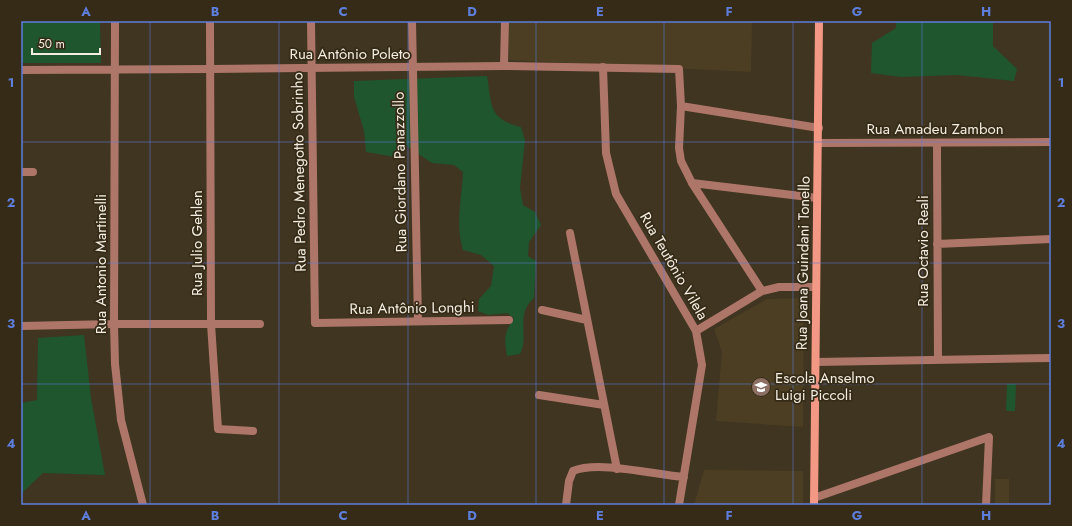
<svg xmlns="http://www.w3.org/2000/svg" width="1072" height="526" font-family="Jost,sans-serif">
	<rect width="100%" height="100%" fill="#3f3521"/>
	<path fill="#4b3e23" d="M509,21h243l-1,51 -242,-12z
		M804,298l-1,129 -87,-6 6,-69 -8,-23 53,-30z
		M704,470l99,1v34h-109z
		M995,479h14v26h-14z"/>
	<path fill="#1f562e" d="M21,21h79l1,42h-80z
		M896,21h97v25l24,23 -3,12 -57,-6 -56,2 -30,-4 1,-30 24,-15z
		M487,76c5,29 1,43 34,51l4,13 -5,48 3,17 12,7 6,13 -12,17 -1,14 8,5 -2,37c-20,17 -4,39 -14,56l-13,2c-3,-19 -3,-23 7,-38l-7,-5 -19,2 -10,-4 1,-12 12,-13 3,-20 -13,-11 -18,-5c-8,-26 -1,-51 0,-78l-9,-7 -22,-2 -30,-20 -7,14 -29,-5 -2,-21 -10,-34v-16z
		M84,335l7,63 14,77 -62,-2 -22,21v-91l16,-3 1,-62z
		M1007,384h9l-1,27h-9z"/>
	<g fill="none" stroke-linecap="round" stroke-linejoin="round">
		<path stroke="#ae7669" stroke-width="8" d="M311,21l4,302 194,-3
			M412,21l6,300
			M504,66l1,-45
			M603,67l3,86 10,41 80,137 6,34 -23,140
			M21,70l190,-1
			M681,106l-2,42 2,13 11,22 70,108
			M937,143l1,217
			M21,172h12
			M692,183l125,15
			M570,233l47,236
			M937,244l114,-5
			M542,310l45,10
			M21,326l93,-2 1,-303
			M696,331l66,-40 17,-4h37
			M816,362l235,-4
			M539,395l65,10
			M253,431l-35,-2 -7,-105h49
			M814,498l175,-61 -3,68
			M566,505l3,-24 4,-10c25,-11 83,4 111,6"/>
		<path stroke="#ae7669" stroke-width="8" d="M211,69l293,-3 175,3 2,37 138,22
			M819,143l232,-1
			M143,505l-22,-85 -6,-56 -1,-40h97l-1,-303"/>
		<path stroke="#f29884" stroke-width="8" d="M814,505l5,-484"/>
	</g>
	<path fill="none" stroke="#5e7edb" stroke-width="1" stroke-opacity="0.55" d="M150,21v484M279,21v484M408,21v484M536,21v484M664,21v484M793,21v484M922,21v484M21,142h1030M21,263h1030M21,384h1030"/>
	<defs>
		<symbol id="school-disc" viewBox="-11 -11 22 22"><circle r="9.5" fill="#8d6e63" stroke="#352b17"/><path d="M0-5L7-2L0 1L-7-2ZM-4 1L0 2.5L4 1V4Q0 6-4 4Z" fill="#fff"/></symbol>
	</defs>
	<g fill-rule="evenodd">
		<use href="#school-disc" x="750" y="376" width="22" height="22"/>
	</g>
	<g text-anchor="middle" dominant-baseline="central" stroke-width="3.5" stroke-linejoin="round" paint-order="stroke">
		<g font-size="15" fill="#f4ede1" stroke="#352b17">
			<text x="350" y="54">Rua Antônio Poleto</text>
			<text x="935" y="129">Rua Amadeu Zambon</text>
			<text transform="translate(299 172) rotate(-91)">Rua Pedro Menegotto Sobrinho</text>
			<text transform="translate(400 172) rotate(-91)">Rua Giordano Panazzollo</text>
			<text transform="translate(197 243) rotate(-90)">Rua Julio Gehlen</text>
			<text transform="translate(923 251) rotate(-90)">Rua Octavio Reali</text>
			<text transform="translate(803 263) rotate(-89)">Rua Joana Guindani Tonello</text>
			<text transform="translate(101 264) rotate(-90)">Rua Antonio Martinelli</text>
			<text transform="translate(674 266) rotate(60)">Rua Teutônio Vilela</text>
			<text transform="translate(412 308) rotate(-1)">Rua Antônio Longhi</text>
		</g>
		<g font-size="15" fill="#f4ede1" stroke="#352b17" text-anchor="start">
			<text x="775" y="378">Escola Anselmo<tspan x="775" dy="17">Luigi Piccoli</tspan></text>
		</g>
	</g>
	<rect width="1072" height="526" fill="none" stroke="#352b17" stroke-width="44"/>
	<path d="M32 48v6h68v-6" fill="none" stroke="#f4ede1" stroke-width="2"/>
	<text x="38" y="48" font-size="12" fill="#f4ede1" stroke="#352b17" stroke-width="3" paint-order="stroke">50 m</text>
	<rect x="22" y="22" width="1028" height="482" fill="none" stroke="#5e7edb" stroke-width="1.5"/>
	<g font-size="13" text-anchor="middle" font-weight="bold" fill="#5e7edb">
		<text x="86" y="16">A</text>
		<text x="215" y="16">B</text>
		<text x="343" y="16">C</text>
		<text x="472" y="16">D</text>
		<text x="600" y="16">E</text>
		<text x="729" y="16">F</text>
		<text x="857" y="16">G</text>
		<text x="986" y="16">H</text>
		<text x="11" y="87">1</text>
		<text x="1061" y="87">1</text>
		<text x="11" y="207">2</text>
		<text x="1061" y="207">2</text>
		<text x="11" y="328">3</text>
		<text x="1061" y="328">3</text>
		<text x="11" y="448">4</text>
		<text x="1061" y="448">4</text>
		<text x="86" y="520">A</text>
		<text x="215" y="520">B</text>
		<text x="343" y="520">C</text>
		<text x="472" y="520">D</text>
		<text x="600" y="520">E</text>
		<text x="729" y="520">F</text>
		<text x="857" y="520">G</text>
		<text x="986" y="520">H</text>
	</g>
</svg>
